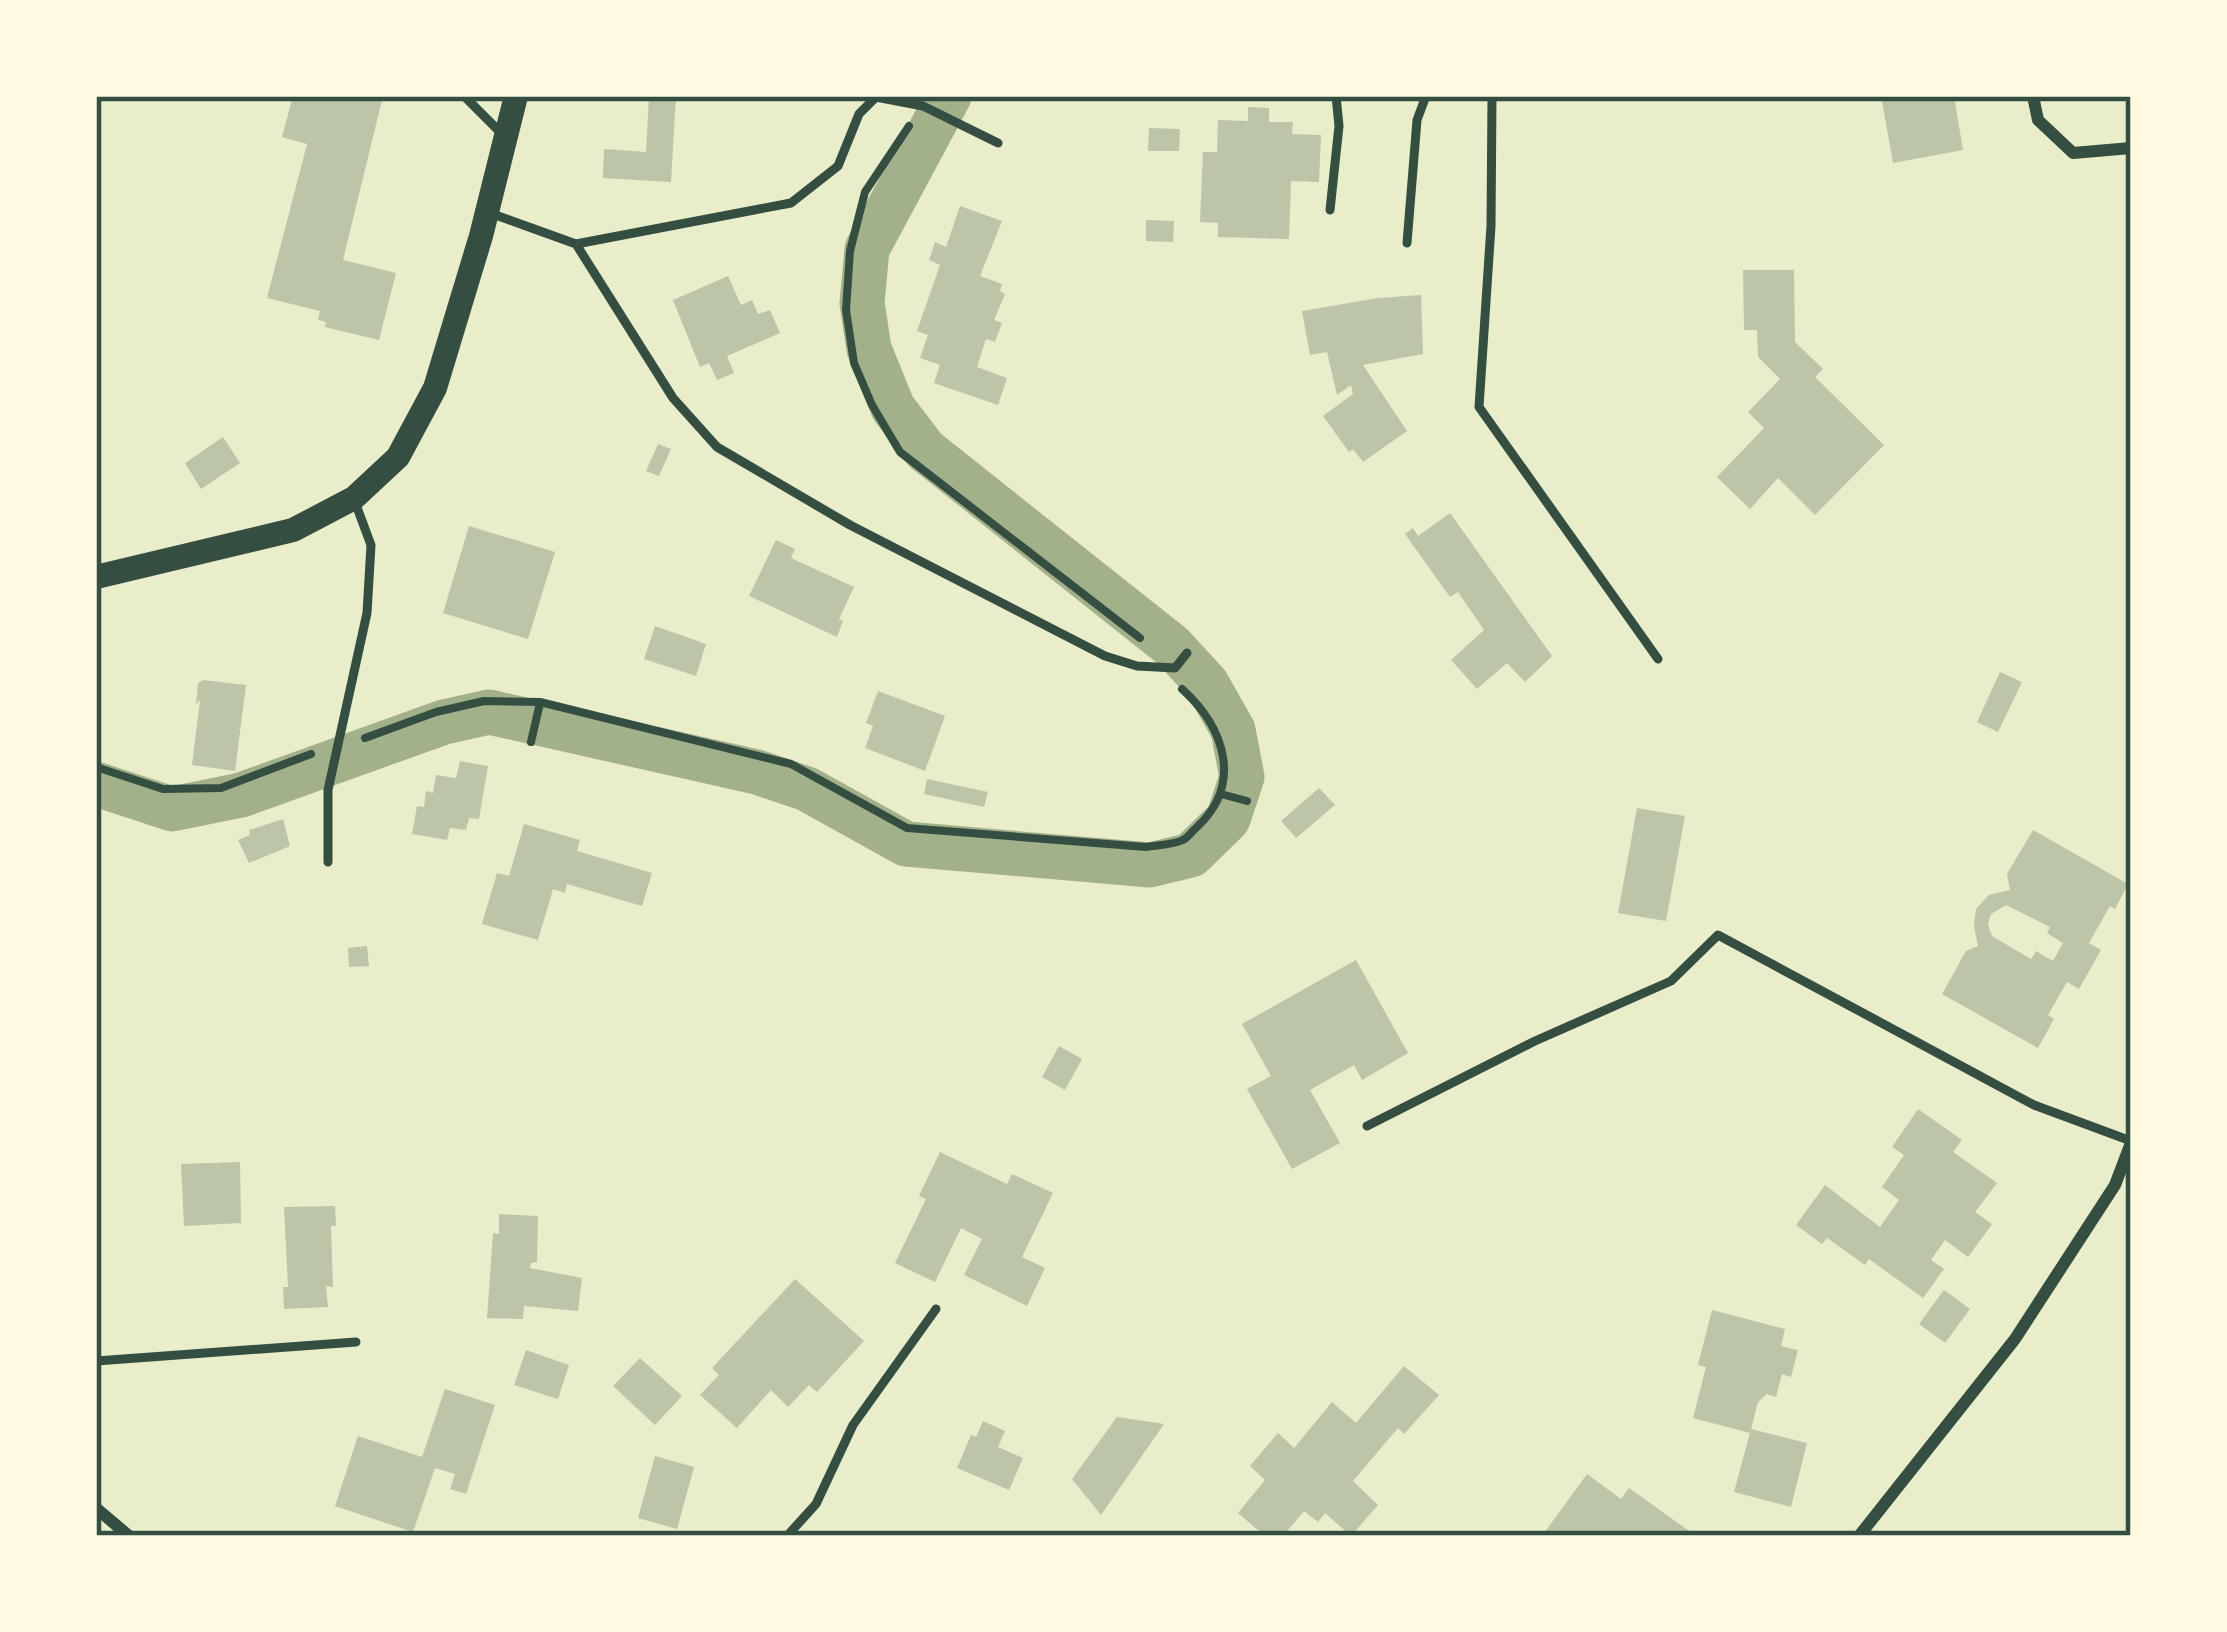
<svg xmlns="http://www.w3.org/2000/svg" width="2227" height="1632" font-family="'Work Sans',sans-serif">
	<rect width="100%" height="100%" fill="#e9edc9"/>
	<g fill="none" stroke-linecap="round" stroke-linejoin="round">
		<path stroke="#a3b18a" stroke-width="45" d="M96,784l76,25 69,-14 203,-73 45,-10 268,60 50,17 99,55 244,21 41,-10 37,-36 14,-42 -9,-47 -26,-46 -35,-38 -247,-196 -32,-42 -24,-59 -7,-46 5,-54 82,-153"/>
	</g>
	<path fill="#bcc5a7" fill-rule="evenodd" d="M293,96h90l-40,164 53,13 -17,67 -54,-13 1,-5 -8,-2 2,-9 -53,-13 40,-154 -25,-7z
		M649,96h27l-5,86 -68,-4 1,-29 42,3z
		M1881,96h73l9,54 -70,13z
		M1248,107l21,1v14h24l-1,12 29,1 -2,47 -28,-1 -2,58 -71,-2v-14l-18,-1 3,-70h14l1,-32 30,1z
		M1149,128l31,1 -1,22h-31z
		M960,206l42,15 -22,55 22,8 -2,7 5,3 -11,26 8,3 -7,19 -9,-3 -9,28 30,11 -9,27 -64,-22 6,-18 -20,-7 8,-23 -11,-4 23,-66 -11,-5 6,-18 11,5z
		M1146,220l28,1 -1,21 -27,-1z
		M1743,270h51l1,72 28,27 -8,8 69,68 -69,70 -37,-37 -28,31 -33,-32 47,-49 -16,-16 32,-33 -22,-22 -1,-27h-13z
		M728,276l13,29 11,-5 6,14 12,-4 10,23 -53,23 7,17 -17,7 -8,-17 -9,4 -27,-67z
		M1421,295l2,59 -60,11 44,66 -44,31 -10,-13 -4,3 -26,-36 30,-22 -2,-9 -14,10 -10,-43 -17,3 -8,-44 76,-13z
		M223,437l17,26 -39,26 -16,-26z
		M658,444l13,5 -12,27 -13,-5z
		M1450,513l102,143 -27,26 -18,-19 -30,26 -26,-29 33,-30 -26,-38 -8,5 -45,-63 8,-6 5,8z
		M469,526l86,26 -27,87 -85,-26z
		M776,540l19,9 -4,9 63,29 -15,32 4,2 -6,16 -88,-41z
		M655,626l51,18 -10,32 -52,-17z
		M2000,672l22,10 -24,50 -21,-10z
		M203,680l43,5 -11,86 -43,-6 8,-65 -4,4 2,-21z
		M878,691l67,25 -20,55 -60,-23 8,-22 -7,-3z
		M460,761l28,5 -9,53 -10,-1 -3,12 -16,-2 -3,12 -35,-6 5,-28 7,1 2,-16 7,2 3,-18 20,3z
		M927,779l61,13 -4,15 -60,-13z
		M1319,788l16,17 -39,33 -15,-17z
		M1637,808l48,8 -19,105 -48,-8z
		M283,819l7,27 -41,17 -11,-23 12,-5 -1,-5z
		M524,824l56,16 -3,11 75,22 -10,33 -75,-22 -2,9 -12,-4 -15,51 -56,-16 15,-51 12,3z
		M2033,830l95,54 -13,25 -5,-3 -21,37 12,7 -22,39 -12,-7 -19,33 6,4 -16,29 -96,-54 24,-43 12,-5 -4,-20 2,-17 13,-14 21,-5 -3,-16zM2006,905l44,22 -3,6 16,10 -10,18 -17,-10 -5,8 -39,-23 -4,-11 3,-11z
		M367,946l2,20 -20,1 -1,-19z
		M1356,960l52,93 -46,27 -8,-15 -44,25 30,53 -48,26 -45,-80 24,-13 -29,-52z
		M1059,1046l23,13 -17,31 -23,-13z
		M1918,1109l44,31 -9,12 44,31 -22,29 17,12 -24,33 -23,-17 -14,20 13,9 -21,29 -54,-39 -4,6 -38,-27 -5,6 -26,-19 29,-40 55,42 19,-27 -17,-13 22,-32 -12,-8z
		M940,1152l67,32 5,-10 41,19 -31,64 23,11 -18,38 -63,-31 18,-36 -21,-11 -26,54 -40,-19 31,-64 -7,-3z
		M240,1162l1,61 -57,3 -3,-62z
		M335,1206l1,20h-5l2,61 -7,-1 2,21 -44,2 -1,-22h5l-4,-80z
		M499,1214l39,2 -1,46 -6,1 -1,5 52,10 -4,33 -54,-5 -1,13 -36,-1 6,-85 6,1z
		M795,1279l69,62 -47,51 -8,-7 -21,22 -17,-17 -34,38 -37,-33 19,-20 -7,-7z
		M1944,1290l26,19 -25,34 -26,-19z
		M1712,1310l73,19 -4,17 17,4 -7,27 -9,-3 -6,23 -9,-3 -9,8 -7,27 56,14 -16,64 -57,-15 16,-59 -57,-15 13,-51 -8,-2z
		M526,1350l43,15 -11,34 -44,-14z
		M640,1358l42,38 -27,29 -42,-39z
		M1404,1366l35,29 -35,39 -6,-6 -45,53 25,24 -27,31 -26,-23 -7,9 -14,-11 -21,25h-18l-27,-23 27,-33 -15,-14 28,-33 16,15 38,-46 24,21z
		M445,1389l50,16 -29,89 -16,-5 5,-15 -20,-6 -22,64 -78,-26 23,-70 64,21z
		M1117,1417l47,7 -63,91 -29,-36z
		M983,1421l22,10 -7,16 25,11 -14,32 -52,-22 14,-33 5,2z
		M655,1456l39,11 -17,62 -39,-11z
		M1587,1474l34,25 8,-11 63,45 -2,3h-148z"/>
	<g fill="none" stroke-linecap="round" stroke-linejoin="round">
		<path stroke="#344e41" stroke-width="8" d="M909,126l-44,66 -15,59 -4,59 8,53 18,42 28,47 240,186
			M365,738l71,-26 48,-11 56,1 251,62 116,64 239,19c11,-2 27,-2 37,-7 6,-3 9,-9 14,-13 46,-43 28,-99 -15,-138
			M531,742l9,-39
			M96,767l67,22 58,-1 90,-34
			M1221,794l26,7"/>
		<path stroke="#344e41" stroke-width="9" d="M418,96h46l38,38
			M1492,96l-1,130 -12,181 179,252
			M1330,210l9,-84 -3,-30
			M490,213l86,31 215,-41 47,-37 21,-52 17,-17 47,9 75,37
			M1407,243l10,-123 9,-24
			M576,244l97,154 44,49 133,78 255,131 32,10 38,2 12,-15
			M328,862v-72l39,-177 4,-68 -16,-43
			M1367,1126l168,-85 136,-60 47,-46 316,170 97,36
			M96,1361l260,-19
			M787,1536l29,-32 37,-79 83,-116"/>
		<path stroke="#344e41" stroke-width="12" d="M2033,96l5,24 35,33 58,-5
			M96,1508l33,28
			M1859,1536l156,-197 100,-154 16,-42"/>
		<path stroke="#344e41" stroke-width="24" d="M96,577l197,-47 61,-32 44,-41 37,-69 46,-152 35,-140"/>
	</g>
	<rect width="2227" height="1632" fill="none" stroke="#fefae0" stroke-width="198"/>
	<rect x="99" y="99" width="2029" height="1434" fill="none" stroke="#344e41" stroke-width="4.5"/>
</svg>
